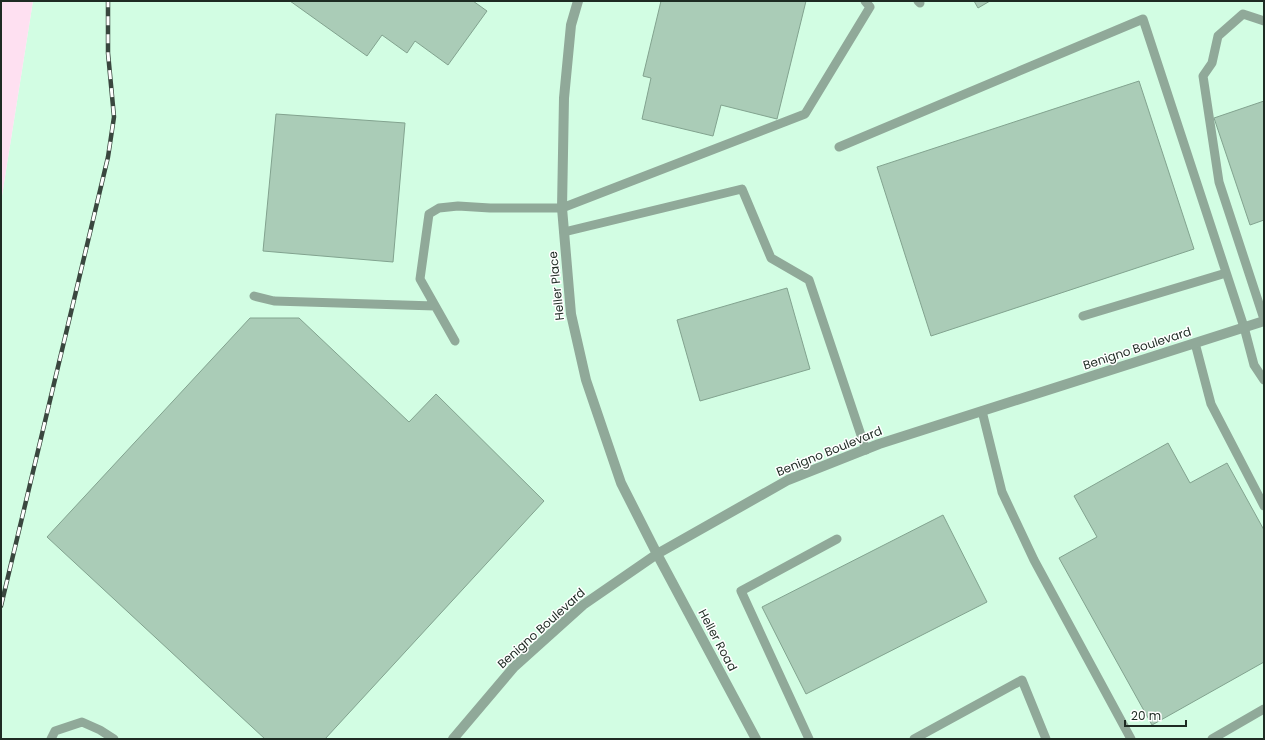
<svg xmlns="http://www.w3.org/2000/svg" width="1265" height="740" font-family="Poppins,sans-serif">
	<rect width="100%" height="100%" fill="#f1fff6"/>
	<path fill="#d2fde3" d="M33,1h1231v738h-1263v-537z"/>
	<path fill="#fee0f1" d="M1,1h32l-32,201z"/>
	<path fill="#aaccb7" stroke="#82a38f" d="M290,1h183l14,10 -39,54 -33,-24 -8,12 -25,-18 -15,21z
		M661,1h145l-29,118 -56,-14 -8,31 -71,-17 9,-41 -8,-2z
		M974,1h16l-12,7z
		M1139,81l55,168 -263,87 -54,-169z
		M1264,101v119l-14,5 -36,-107z
		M276,114l129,9 -12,139 -130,-11z
		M787,288l23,81 -110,32 -23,-81z
		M250,318h49l110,104 27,-28 108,107 -219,238h-60l-218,-202z
		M1168,443l22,40 37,-20 37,67v132l-112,63 -93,-167 38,-21 -23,-41z
		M943,515l44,87 -181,92 -44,-87z"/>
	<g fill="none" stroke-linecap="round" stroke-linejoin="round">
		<path stroke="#90a999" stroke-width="9" d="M918,1l2,2
			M1264,21l-21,-7 -25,22 -6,27 -9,13 16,106 45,137
			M839,147l304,-128 101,308 10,38 10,15
			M564,232l178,-43 29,69 38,22 57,170
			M254,296l20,5 161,5
			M1083,316l143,-43
			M455,341l-35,-62 9,-65 10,-6 19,-2 32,2h72l243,-94 65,-107 -5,-6
			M1195,343l16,61 53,102
			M982,411l20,81 32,68 97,179
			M51,739l4,-8 27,-9 18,8 14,9
			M809,739l-68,-148 96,-52
			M914,739l108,-59 24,59
			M1212,739l52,-30"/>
		<path stroke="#90a999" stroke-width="10" d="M578,1l-7,24 -7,73 -2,110 9,106 15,66 35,103 36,71 99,185
			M453,739l61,-72 69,-62 74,-51 131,-74 91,-36 385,-123"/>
		<defs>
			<path id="rail" d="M1,606l107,-449 6,-40 -6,-64v-52"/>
		</defs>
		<use href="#rail" stroke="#3a473f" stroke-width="4.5"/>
		<use href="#rail" stroke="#fff" stroke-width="3" stroke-dasharray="9" stroke-linecap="butt"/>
	</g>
	<g text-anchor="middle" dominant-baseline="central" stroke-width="3" stroke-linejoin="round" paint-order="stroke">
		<g font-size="12" fill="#1e2b23" stroke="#fff">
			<text transform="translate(556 286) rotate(-96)">Heller Place</text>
			<text transform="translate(1137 348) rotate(-18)">Benigno Boulevard</text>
			<text transform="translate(829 451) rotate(-22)">Benigno Boulevard</text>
			<text transform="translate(541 628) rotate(-42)">Benigno Boulevard</text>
			<text transform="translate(718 640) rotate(62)">Heller Road</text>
		</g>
	</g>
	<rect width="1265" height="740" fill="none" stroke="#1e2b23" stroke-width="4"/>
	<path d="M1125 720v6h61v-6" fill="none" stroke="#1e2b23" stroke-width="2"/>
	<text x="1131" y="720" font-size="12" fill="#1e2b23" stroke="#ffffff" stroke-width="3" paint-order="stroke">20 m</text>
</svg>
